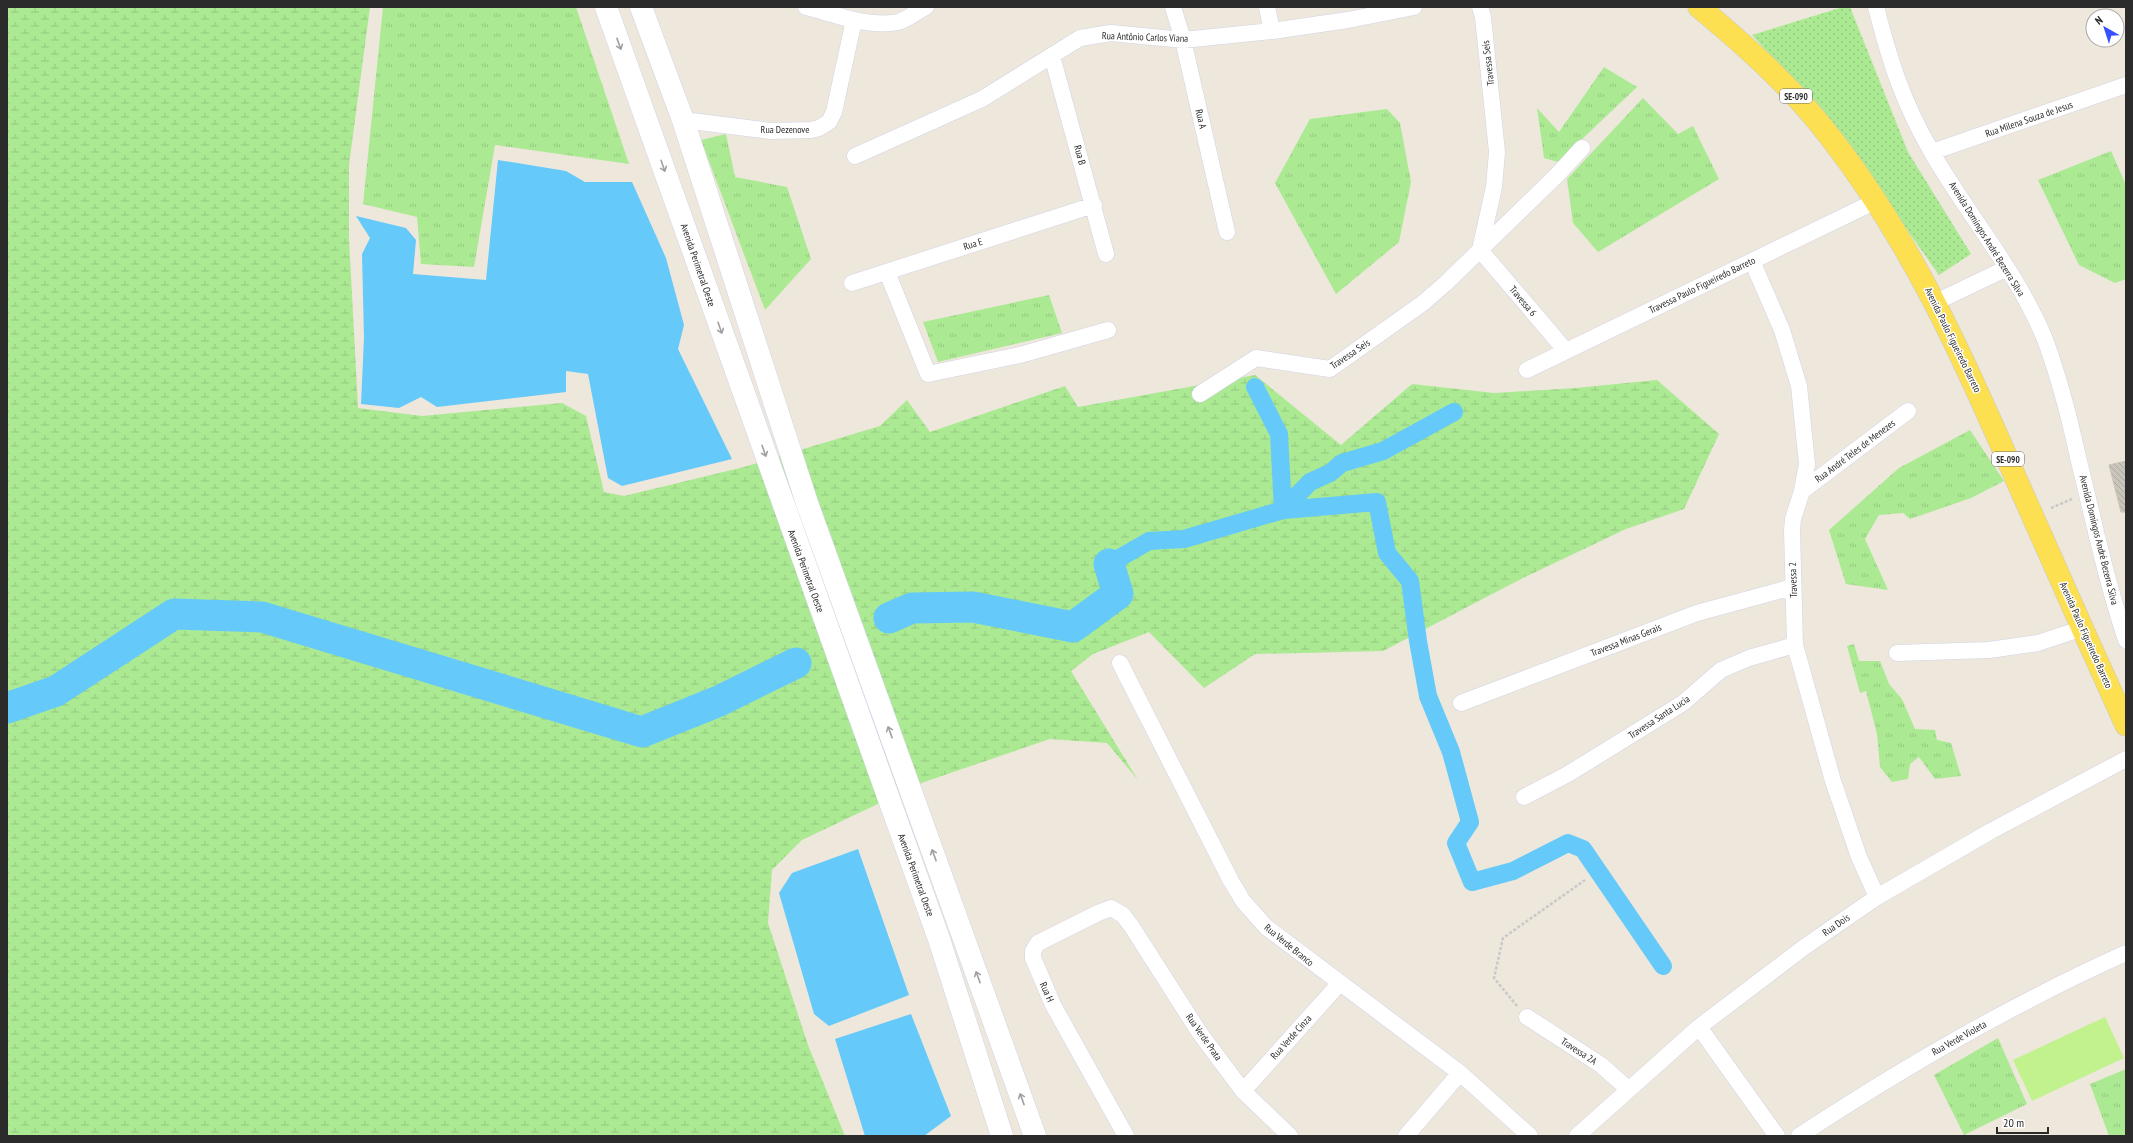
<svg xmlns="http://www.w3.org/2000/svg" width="2133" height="1143" font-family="'PT Sans Narrow',sans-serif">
	<defs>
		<pattern id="grass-tufts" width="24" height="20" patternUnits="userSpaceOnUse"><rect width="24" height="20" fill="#abea93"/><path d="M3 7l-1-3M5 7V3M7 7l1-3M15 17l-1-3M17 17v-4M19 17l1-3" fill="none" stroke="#93c97f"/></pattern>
		<pattern id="wetland-marsh" width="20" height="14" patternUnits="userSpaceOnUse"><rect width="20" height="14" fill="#abea93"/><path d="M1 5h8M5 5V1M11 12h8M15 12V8" fill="none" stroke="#93c97f"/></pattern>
		<pattern id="park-dots" width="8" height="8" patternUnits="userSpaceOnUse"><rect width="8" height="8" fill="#abea93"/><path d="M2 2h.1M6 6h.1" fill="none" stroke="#93c97f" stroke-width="1.8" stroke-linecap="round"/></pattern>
		<pattern id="building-back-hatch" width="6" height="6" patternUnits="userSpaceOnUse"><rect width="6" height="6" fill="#c9c5ba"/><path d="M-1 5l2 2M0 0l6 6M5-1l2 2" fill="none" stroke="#ada9a0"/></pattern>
	</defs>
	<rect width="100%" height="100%" fill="#eee7dc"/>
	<path fill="url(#grass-tufts)" d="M383,7h193l53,157 -134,-19 -21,122 -53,-3 -4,-47 -54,-13z
		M1604,67l33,20 -79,75 -14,-4 -7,-50 22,24z
		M1643,98l35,36 15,-8 26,53 -121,73 -25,-29 -6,-44z
		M1387,109l13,14 11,59 -12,60 -63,52 -61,-111 35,-64z
		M726,134l9,43 52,10 24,72 -46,51 -64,-170z
		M2111,151l15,34v94l-11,4 -36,-18 -41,-85z
		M1049,295l13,38 -124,29 -15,-40z
		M1970,430l34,51 -33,17 -61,21 -7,-6 -24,2 -14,24 23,51 -42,-6 -17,-54 70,-62z
		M1854,644l5,17h21l9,23 13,15 13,30 20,1 2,10 14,3 10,33 -26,3 -16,-22 -9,7 -2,15 -16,3 -12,-15 -3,-33 -11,-43 -6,2 -13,-47z
		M1998,1038l29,66 -63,31 -30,-60z
		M2126,1069v67h-17l-19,-52z"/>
	<path fill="url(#wetland-marsh)" d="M7,7h363l-21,158v74l9,169 64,8 140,-13 24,13 18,76 20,4 120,-29 136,-41 27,-26 23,32 135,-46 13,21 177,-32 86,70 71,-61 82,9 82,-5 81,-8 62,54 -35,75 -58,20 -105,50 -138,72 -128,3 -51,34 -55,-56 -56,22 -22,17 67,109 -31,-37 -57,-4 -126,43 -122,58 -30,30 -4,53 40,122 37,91h-838z"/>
	<path fill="url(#park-dots)" d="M1843,7h7l58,145 63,102 -32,21 -111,-157 -76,-83z"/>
	<path fill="#c1f28e" d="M2105,1017l19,41 -92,43 -19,-41z"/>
	<path fill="#65c9fa" d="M498,160l68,11 19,11h47l34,76 18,67 -6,24 54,110 -110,27 -14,-8 -20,-104 -22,-3v21l-129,15 -16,-10 -22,11 -38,-4 3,-66 -2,-84 8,-16 -14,-22 50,12 10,12 -3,34 73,6z
		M858,849l51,146 -80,31 -15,-12 -35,-121 13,-20z
		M911,1014l40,102 -27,20h-59l-30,-97z"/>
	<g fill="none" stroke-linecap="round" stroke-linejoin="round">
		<path stroke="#65c9fa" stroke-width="18" d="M1255,387l24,47 4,76
			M1283,510l27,-28 20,-9 12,-10 41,-12 71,-39
			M1109,564l40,-23 35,-2 99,-29 94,-8 10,51 23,28 8,60 10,55 23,56 19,70 -14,21 16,39 41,-11 55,-28 15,6 80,117"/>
		<path stroke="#65c9fa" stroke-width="31" d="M889,618l23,-10 61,-1 100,20 45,-33 -9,-30
			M7,708l49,-17 118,-77 88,3 380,115 77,-31 77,-38"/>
	</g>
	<path fill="url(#building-back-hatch)" stroke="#cac4b5" d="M2126,461v51h-5l-12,-47z"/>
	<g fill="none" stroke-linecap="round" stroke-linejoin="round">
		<defs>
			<path id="street" d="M806,7c29,7 62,21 92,15 9,-2 19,-11 28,-15
				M1173,7l10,33 44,192
				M1267,7l5,24
				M1876,7c14,55 27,95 55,144 36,63 85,119 113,186 15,39 25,79 34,120 15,61 28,123 48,183
				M1052,56l54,198
				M683,120l88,11 40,-1 8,-2 10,-6 5,-10 20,-92
				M1932,152l194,-67
				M855,156l127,-57 98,-61 31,-5 72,7 89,-9 76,-11 66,-13
				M1480,250l14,-63 3,-35 -14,-135 -3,-10
				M1480,250l86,101
				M1752,261l30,69 17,56 8,78 -5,27 -9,28 -1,11 3,115 38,136 26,76 18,40
				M887,272l41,102 92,-19 88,-25
				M852,283l242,-78
				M1936,302l71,-34
				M1527,370l349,-169
				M1200,394l56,-36 74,11 93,-66 23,-20 112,-109 24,-26
				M1802,491l106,-80
				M1897,653l92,-3 49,-7 45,-15
				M1120,663l111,218 12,20 23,26 194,146 70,63
				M1461,703l236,-90 96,-26
				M1524,797l44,-23 115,-71 38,-33 28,-12 46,-13
				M1527,1017l74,48 27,24
				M1699,1027l78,109
				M1243,1091l97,-108
				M1126,1136l-73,-131 -20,-47v-7l5,-8 60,-30 13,-5 12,7 9,12 67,105 44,59 47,45
				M1406,1136l54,-63
				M1577,1136l122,-109 104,-79 74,-51 114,-66 135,-72
				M1799,1136c105,-69 213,-132 327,-183"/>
			<path id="secondary" d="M606,7l333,932 63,197
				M641,7l42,113 124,383 228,633"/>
			<path id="primary" d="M1699,7c48,40 94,81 132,131 81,104 134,223 186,343 36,81 72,163 109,244"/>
		</defs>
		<use href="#street" stroke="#d1d3e5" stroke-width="17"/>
		<use href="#secondary" stroke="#d1d3e5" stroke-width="23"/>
		<use href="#primary" stroke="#c8c8c8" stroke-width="23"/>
		<path stroke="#c8c8c8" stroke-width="2.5" stroke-dasharray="3 2" stroke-linecap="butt" d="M2051,508l21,-9
			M1517,1006l-23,-28 9,-40 82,-58"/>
		<use href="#street" stroke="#fff" stroke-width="16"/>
		<use href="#secondary" stroke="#fff" stroke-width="22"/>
		<use href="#primary" stroke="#fde051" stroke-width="22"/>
	</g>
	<defs><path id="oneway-shaft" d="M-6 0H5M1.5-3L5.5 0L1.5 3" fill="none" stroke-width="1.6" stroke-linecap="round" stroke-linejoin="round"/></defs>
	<g stroke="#a0a0a0">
		<use href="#oneway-shaft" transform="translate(619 44) rotate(70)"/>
		<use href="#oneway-shaft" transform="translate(663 166) rotate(71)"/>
		<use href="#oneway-shaft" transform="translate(720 328) rotate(71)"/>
		<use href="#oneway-shaft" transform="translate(764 451) rotate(71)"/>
		<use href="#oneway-shaft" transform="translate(890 732) rotate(-110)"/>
		<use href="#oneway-shaft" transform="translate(934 855) rotate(-110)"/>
		<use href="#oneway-shaft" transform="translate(978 977) rotate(-110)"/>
		<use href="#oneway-shaft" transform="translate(1022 1099) rotate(-110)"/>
	</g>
	<g text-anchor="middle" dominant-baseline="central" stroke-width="3" stroke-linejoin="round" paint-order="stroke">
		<g fill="#fff" stroke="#6b6b6b" stroke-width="1">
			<rect x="1780" y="89" width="32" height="14" rx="3"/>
			<rect x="1992" y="452" width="32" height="14" rx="3"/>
		</g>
		<g font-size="9" font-weight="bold" fill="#2b2b2b">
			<text x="1796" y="96">SE-090</text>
			<text x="2008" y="459">SE-090</text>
		</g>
		<g font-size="10" fill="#2b2b2b" stroke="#fff">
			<text transform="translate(1145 37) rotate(2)">Rua Antônio Carlos Viana</text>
			<text transform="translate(1488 63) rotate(-97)">Travessa Seis</text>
			<text transform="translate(1201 119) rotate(77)">Rua A</text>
			<text transform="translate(2029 119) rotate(-19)">Rua Milena Souza de Jesus</text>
			<text x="785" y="129">Rua Dezenove</text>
			<text transform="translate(1080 155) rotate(75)">Rua B</text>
			<text transform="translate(1987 239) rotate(58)">Avenida Domingos André Bezerra Silva</text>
			<text transform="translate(973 244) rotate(-18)">Rua E</text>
			<text transform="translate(698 265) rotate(71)">Avenida Perimetral Oeste</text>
			<text transform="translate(1702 285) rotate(-26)">Travessa Paulo Figueiredo Barreto</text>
			<text transform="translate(1523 301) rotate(50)">Travessa 6</text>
			<text transform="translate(1953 340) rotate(64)">Avenida Paulo Figueiredo Barreto</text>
			<text transform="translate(1350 354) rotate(-34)">Travessa Seis</text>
			<text transform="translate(1855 451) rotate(-37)">Rua André Teles de Menezes</text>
			<text transform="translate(2099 540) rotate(76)">Avenida Domingos André Bezerra Silva</text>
			<text transform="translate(806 571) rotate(70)">Avenida Perimetral Oeste</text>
			<text transform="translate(1793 580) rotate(-92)">Travessa 2</text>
			<text transform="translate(2086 635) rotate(66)">Avenida Paulo Figueiredo Barreto</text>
			<text transform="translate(1626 640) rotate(-21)">Travessa Minas Gerais</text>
			<text transform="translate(1659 717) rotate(-33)">Travessa Santa Lucia</text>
			<text transform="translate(916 875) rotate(70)">Avenida Perimetral Oeste</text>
			<text transform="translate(1836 925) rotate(-35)">Rua Dois</text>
			<text transform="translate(1289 945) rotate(39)">Rua Verde Branco</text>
			<text transform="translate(1047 992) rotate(66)">Rua H</text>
			<text transform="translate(1204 1037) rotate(55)">Rua Verde Prata</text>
			<text transform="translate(1291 1037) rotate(-48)">Rua Verde Cinza</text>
			<text transform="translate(1959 1038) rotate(-29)">Rua Verde Violeta</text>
			<text transform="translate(1579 1051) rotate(33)">Travessa 2A</text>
		</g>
	</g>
	<rect width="2133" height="1143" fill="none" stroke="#2b2b2b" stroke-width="16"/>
	<g transform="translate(2105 28) rotate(321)"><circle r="19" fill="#ffffff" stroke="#aaaaaa"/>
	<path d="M0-3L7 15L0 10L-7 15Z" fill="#3850ff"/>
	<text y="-6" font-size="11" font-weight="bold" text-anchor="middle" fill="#2b2b2b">N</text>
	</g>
	<path d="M1997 1127v6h51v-6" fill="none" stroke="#2b2b2b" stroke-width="2"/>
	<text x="2003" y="1127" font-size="12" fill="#2b2b2b" stroke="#ffffff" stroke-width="3" paint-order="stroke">20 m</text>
</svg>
